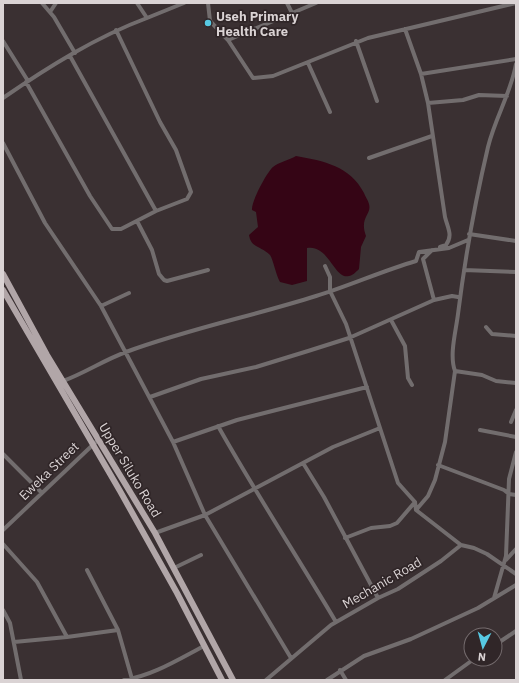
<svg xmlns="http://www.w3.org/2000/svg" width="519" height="683" font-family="'IBM Plex Sans',sans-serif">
	<rect width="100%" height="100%" fill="#3a3032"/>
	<path fill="#350515" d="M296,156c28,5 54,10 68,37 1,3 4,7 5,11 3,11 -10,13 -3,32l-5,11 -2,22c-3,3 -7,7 -10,7 -15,4 -20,-32 -42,-28v33l-15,4 -12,-3c-4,-7 -7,-23 -10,-27 -9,-9 -19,-7 -21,-20l9,-8 -2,-15 -4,-2c-1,-8 15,-38 21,-43 6,-5 16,-7 23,-11z"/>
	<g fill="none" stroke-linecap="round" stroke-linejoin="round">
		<path stroke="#726d6e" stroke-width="4" d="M42,3l12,14 21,36
			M137,3l10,15 37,-15
			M208,3l2,18 18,19 25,38 20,-2 95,-38 148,-35
			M287,3l5,10
			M50,12l6,-9
			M405,29l16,45 7,29 17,114c3,12 8,18 1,28l-6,2
			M228,40l88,-37
			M3,41l25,40
			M356,41l21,60
			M70,56l86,155
			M308,63l22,49
			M421,74l95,-15
			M26,82l64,114 22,33h9l35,-18 31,-12 4,-7 -15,-42 -16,-28 -44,-92
			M3,98c45,-31 93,-61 144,-80
			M428,103l35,-3 16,-5 28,1
			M3,143l42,80 56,83 72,136 32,73 86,143
			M369,158l63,-22
			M137,221l15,29 7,24 5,6 3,1 41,-11
			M469,234l47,7
			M432,250l-9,9 11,41
			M325,266l5,11v14l16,33 52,159 17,19 1,8 45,35
			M464,270l52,2
			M101,306l28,-13
			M391,320l14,26 3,32 4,7
			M486,327l6,7 24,2
			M455,371l27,4 14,6 20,2
			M63,381c22,-8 41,-21 63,-29 62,-23 127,-36 190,-56 33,-10 66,-25 100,-35l3,-9 30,-4 19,-8
			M150,397l51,-18 55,-12 52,-16 41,-13 85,-38 18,-4 6,1 2,-1
			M511,422l5,-12
			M218,426c37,66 79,130 118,196
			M480,430l36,7
			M173,442l64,-22 130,-33
			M3,454l38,38
			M303,463l21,34 54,101
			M438,465l66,25 5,4 7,1
			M416,510l12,-14 7,-16 10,-38 10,-71c-6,-16 1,-40 3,-57 7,-56 17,-112 30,-167 7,-29 23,-54 28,-83
			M3,530l96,-91
			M155,533l50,-18 128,-68 47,-19
			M345,538l26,-10 19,-2 7,-3 18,-21
			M3,544l34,38 30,55
			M506,560l10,-11
			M174,568l27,-13
			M87,570l31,60 14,49
			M494,598l12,-42 3,-77 7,-27
			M3,610l7,13 11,57
			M14,642l53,-5 51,-7
			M495,645l21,-14
			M340,670l6,10
			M124,680c28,-4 55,-21 80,-34
			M266,680l65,-55 47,-27 20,-9 43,-28 20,-16 13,3 13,6 29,20
			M327,680l37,-24 47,-17 67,-31 38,-23
			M445,680l29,-21"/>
		<path stroke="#b1a6a8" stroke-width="6" d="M3,274l44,81 108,178 78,147
			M3,290l117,201 57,102 45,87"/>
	</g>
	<circle fill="#57c9e3" stroke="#302628" stroke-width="1.5" cx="208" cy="23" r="4"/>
	<g text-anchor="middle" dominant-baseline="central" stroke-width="3.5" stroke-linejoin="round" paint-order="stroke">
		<g font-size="13" font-weight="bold" fill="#dad3d4" stroke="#302628" text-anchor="start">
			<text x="216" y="16">Useh Primary<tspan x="216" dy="15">Health Care</tspan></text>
		</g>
		<g font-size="13" fill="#dad3d4" stroke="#302628">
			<text transform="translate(130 470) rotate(59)">Upper Siluko Road</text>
			<text transform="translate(49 471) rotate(-44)">Eweka Street</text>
			<text transform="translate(382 583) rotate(-30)">Mechanic Road</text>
		</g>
	</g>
	<rect width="519" height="683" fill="none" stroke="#dad3d4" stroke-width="8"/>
	<g transform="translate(483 647) rotate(186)"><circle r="19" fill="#302628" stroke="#746b6d"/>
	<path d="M0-3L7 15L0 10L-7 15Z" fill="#57c9e3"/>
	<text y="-6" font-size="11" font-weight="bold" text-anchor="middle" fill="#dad3d4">N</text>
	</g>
</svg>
